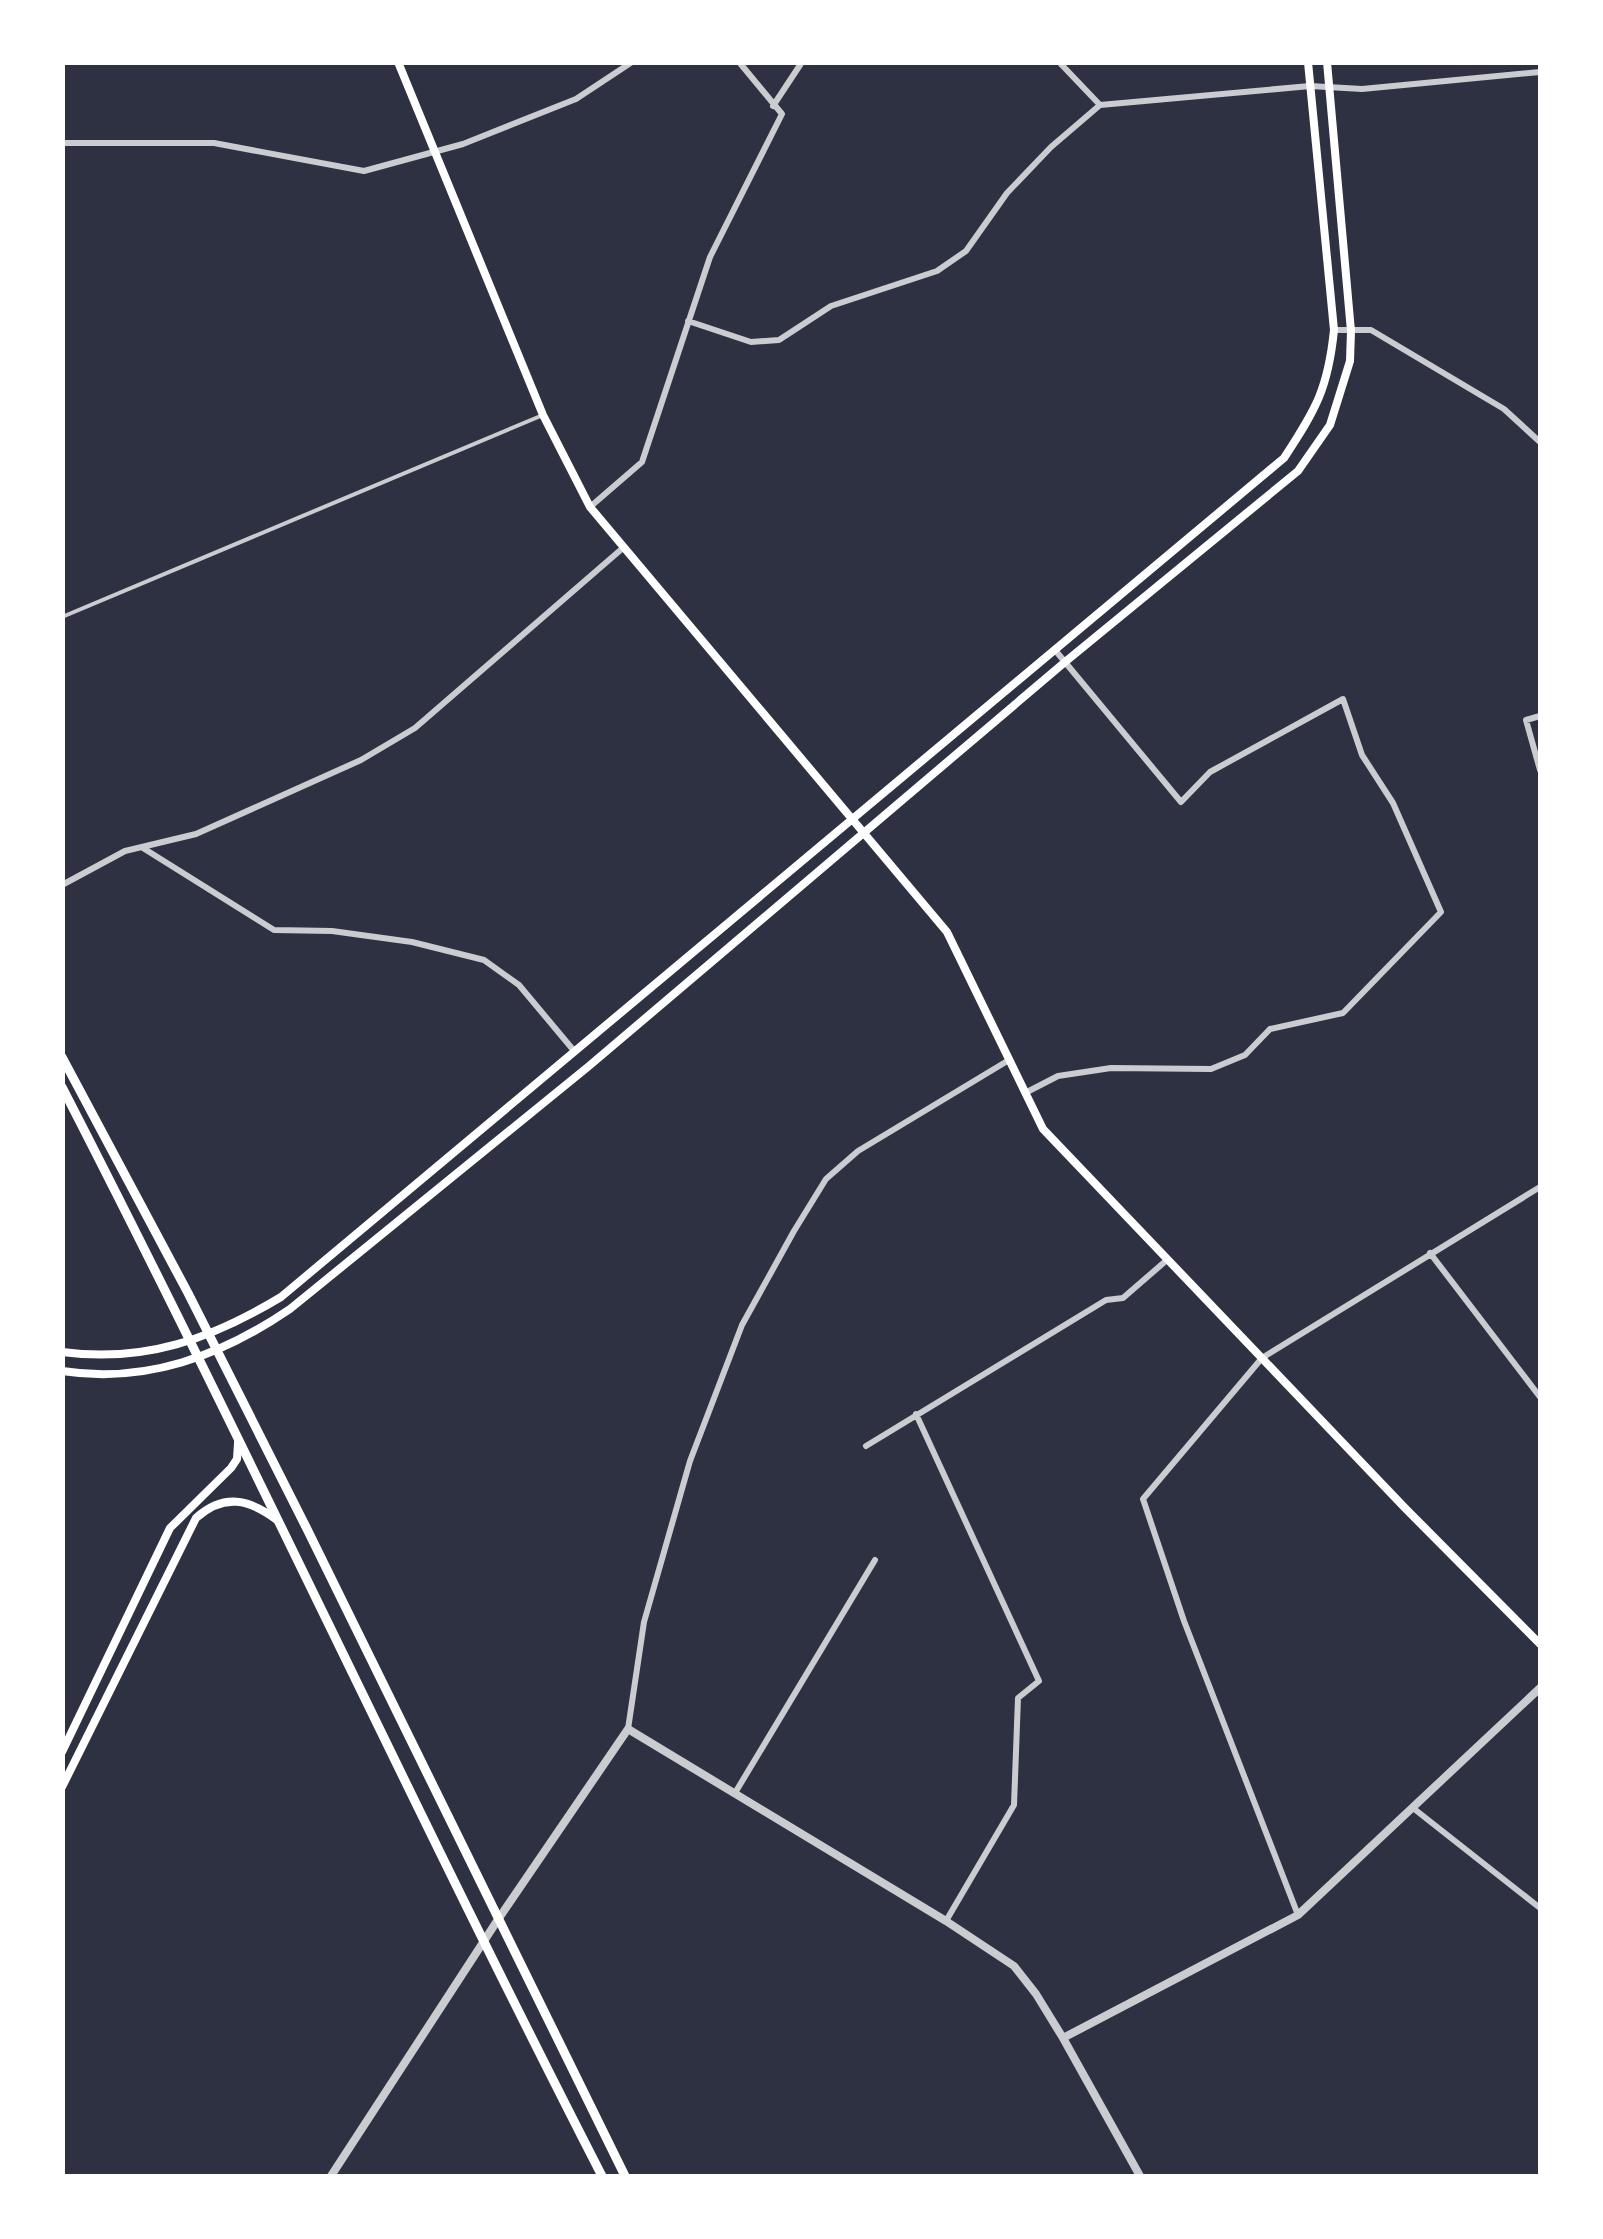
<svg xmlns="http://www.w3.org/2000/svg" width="1603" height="2239" font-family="Bitter,serif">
	<rect width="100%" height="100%" fill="#2d3142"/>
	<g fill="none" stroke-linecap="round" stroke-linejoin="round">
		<path stroke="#caccd0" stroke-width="4" d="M62,617l481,-202"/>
		<path stroke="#caccd0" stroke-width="6" d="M1059,62l41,43
			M1100,105l210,-19 52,3 178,-17
			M773,106l29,-44
			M62,143h152l150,28 99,-27 113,-45 56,-37
			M688,321l63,21 28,-2 52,-34 106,-35 29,-20 41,-58 44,-46 49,-42
			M1334,330h37l133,79 36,33
			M590,507l52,-45 68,-205 72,-143 -43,-52
			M1540,716l-14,4 14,50
			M143,848l131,82 58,1 80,11 72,18 35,25 56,67
			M62,885l63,-34 71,-17 67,-30 98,-44 54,-32 209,-181
			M1025,1093l33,-17 53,-8 100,1 34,-14 25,-26 73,-16 98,-101 -48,-109 -31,-48 -19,-56 -133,73 -29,30 -126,-152
			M1430,1253l110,144
			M916,1414l123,267 -21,17 -4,107 -68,116
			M866,1446l240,-146 17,-2 45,-39
			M628,1729l16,-107 46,-161 52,-136 52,-94 32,-52 32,-28 151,-91
			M735,1793l140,-233
			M1413,1808l127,100
			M1298,1915l-114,-294 -41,-122 119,-141 278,-171"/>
		<path stroke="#caccd0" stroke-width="8" d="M1063,2038l235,-123 242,-227
			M331,2176l166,-255 131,-192 318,192 68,45 22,28 27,44 77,138"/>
		<path stroke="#fff" stroke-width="8" d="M398,62l145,353 47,92 357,425 96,197 362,379 135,136
			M62,1352c83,11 149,-13 219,-55l1003,-839c32,-49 44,-69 50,-128l-26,-268
			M62,1371c84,13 159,-15 228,-62l299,-243 476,-404 233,-191 32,-46 20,-64 1,-30 -24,-269
			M62,1752l108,-224 61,-60 6,-9 1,-16
			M62,1787l134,-269c28,-25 53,-19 81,2"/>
		<path stroke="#fff" stroke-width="9" d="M62,1057l126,236 120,238 317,645
			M62,1087c186,361 355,729 540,1089"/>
	</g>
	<rect width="1603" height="2239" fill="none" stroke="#ffffff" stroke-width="130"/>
</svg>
